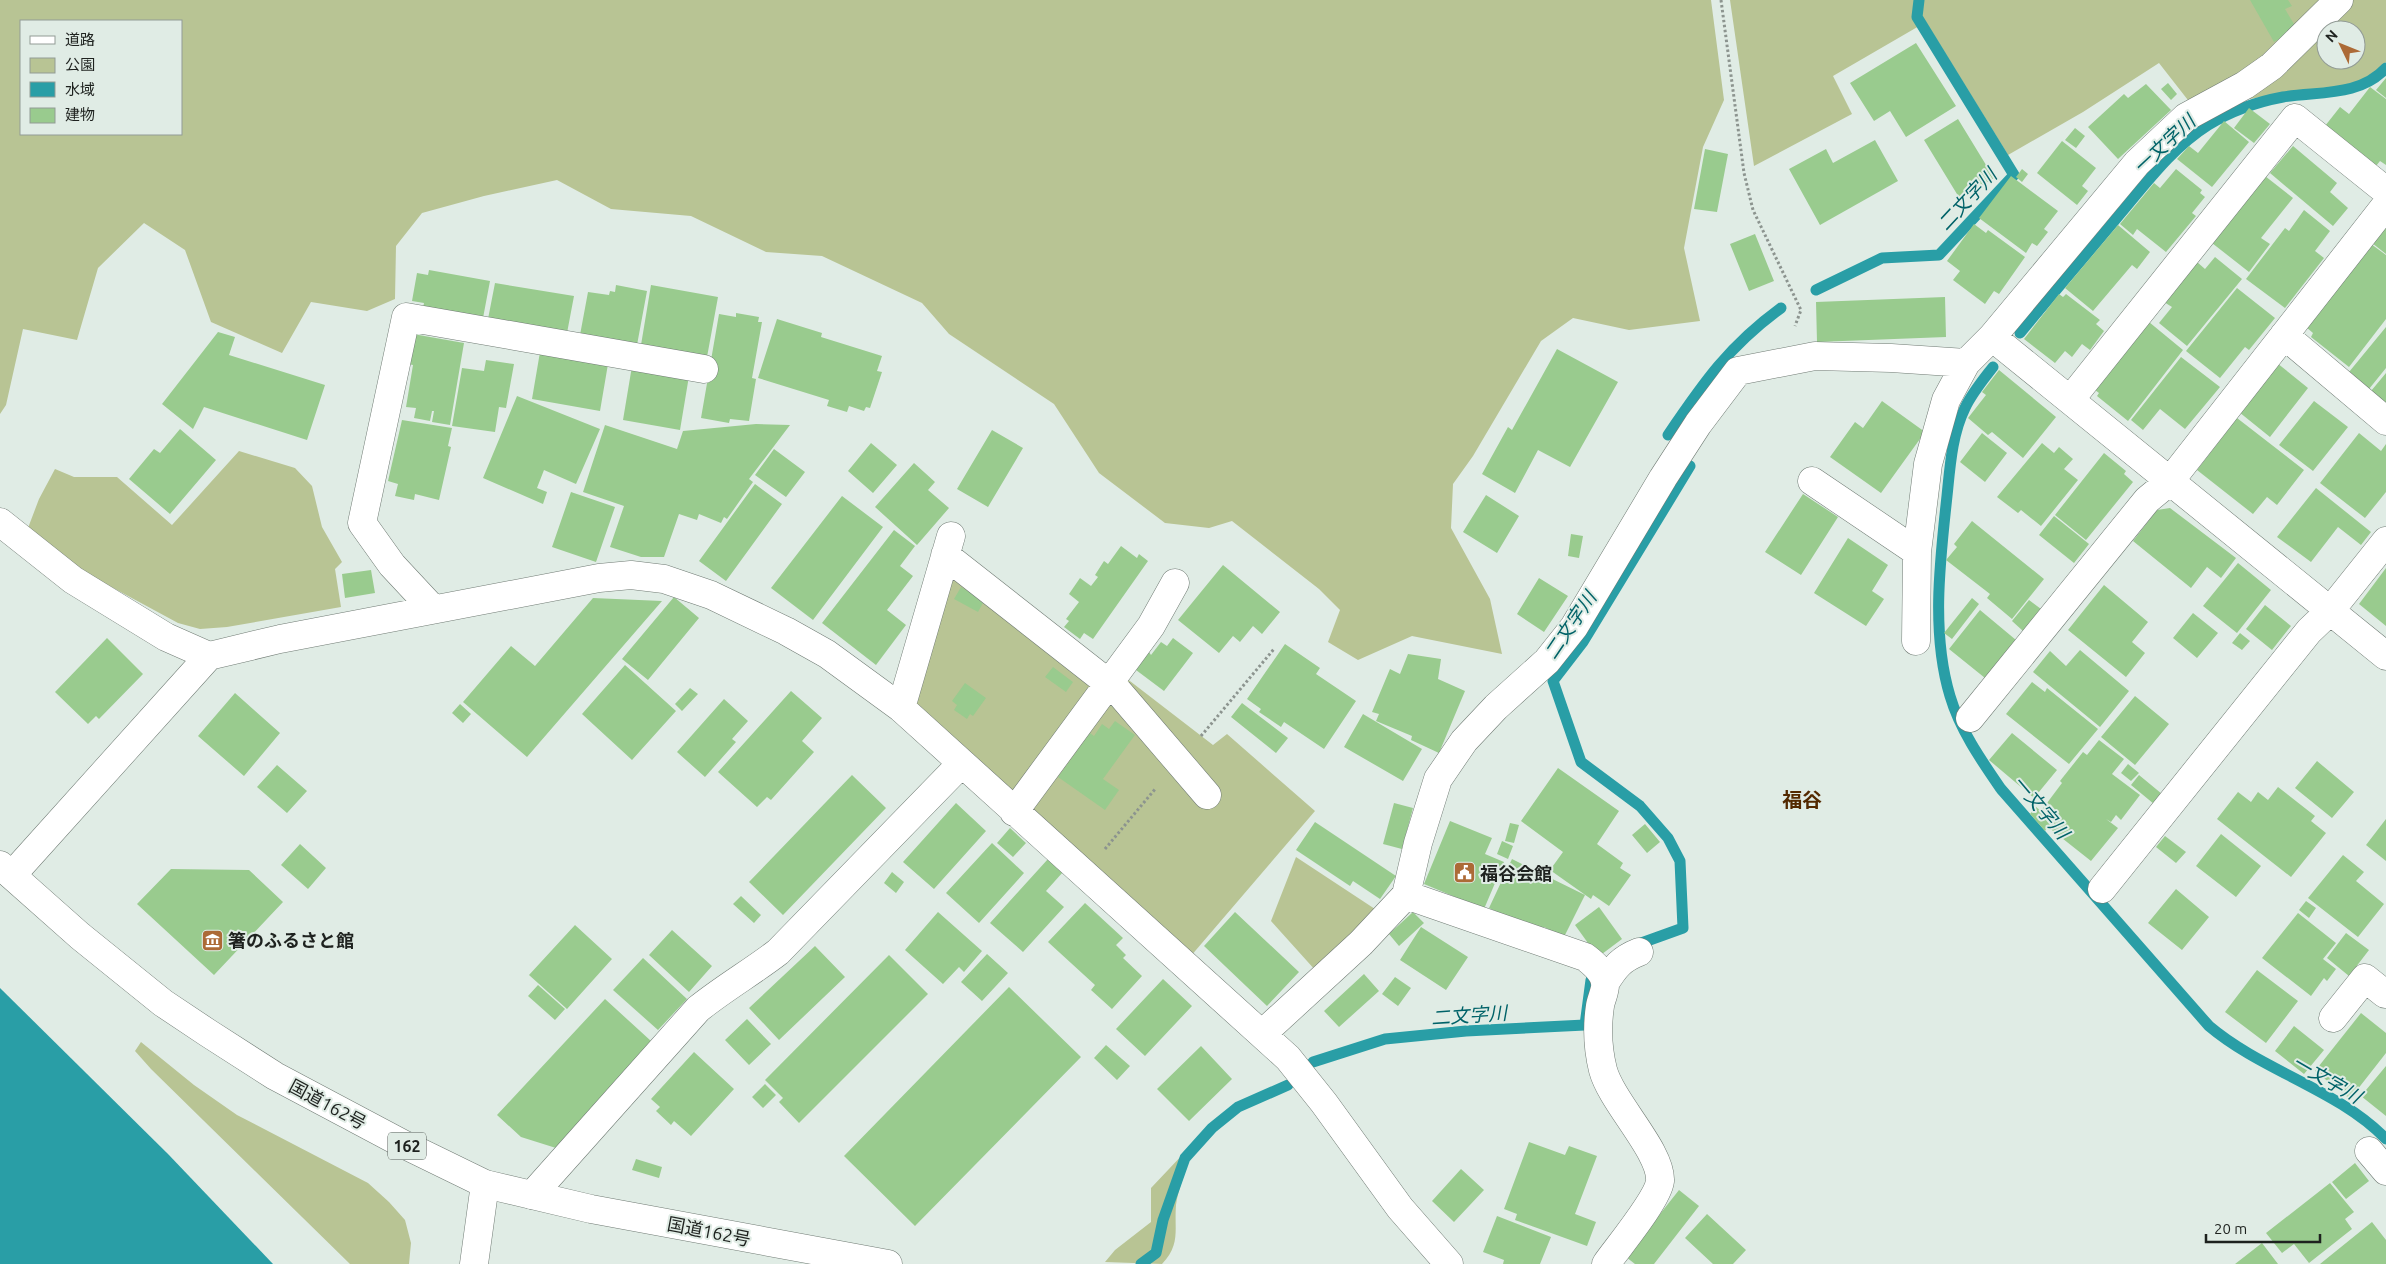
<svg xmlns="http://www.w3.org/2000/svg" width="2386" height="1264" font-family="Ubuntu,'Noto Sans JP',sans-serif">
	<rect width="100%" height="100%" fill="#e0ece5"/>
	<path fill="#b8c494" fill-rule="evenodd" d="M0,0h1711l13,100 -21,47 -19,101 16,73 -71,9 -56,-12 -32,23 -68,115 -20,28 -2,44 39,71 12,55 -90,-18 -54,24 -30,-18 12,-32 -21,-21 -87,-68 -23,7 -44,-5 -66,-50 -45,-69 -105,-70 -27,-31 -100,-47 -56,-4 -75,-36 -80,-7 -54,-29 -73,16 -62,17 -26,33 -1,53 -28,12 -56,-9 -29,51 -71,-31 -26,-72 -41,-27 -46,45 -21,72 -54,-11 -17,76 -6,9zM21,21h160v113h-160z
		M1730,0h599l-41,42 -97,62 -32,-41 -76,49 -75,43 -82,-133 -93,54 19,38 -98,52z
		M2347,0h39v62l-15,14 -26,11 -62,6 -33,6 -2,-8zM2326,30h30v30h-30z
		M239,451l56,17 17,18 10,41 20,35 -7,7 6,38 -114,20 -27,2 -22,-6 -98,-53 -52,-42 11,-29 16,-30 19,8h43l55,48z
		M953,571l173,107 87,67 14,-11 88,77 -125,146 -278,-250z
		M1296,857l82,54 -62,60 -45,-50z
		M141,1042l53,43 43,30 131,68 21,19 16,18 6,23 -2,21h-59l-199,-195 -16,-18z
		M1185,1152l5,4c-4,16 -12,33 -14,49 -2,25 5,39 -14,59l-57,-2 10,-12 36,-28v-34z"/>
	<path fill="#299ea6" d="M0,988l168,166 105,110h-273z"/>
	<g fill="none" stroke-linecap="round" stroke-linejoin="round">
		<path stroke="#299ea6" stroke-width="11" d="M1816,290l66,-32 57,-3 75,-80 -97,-158 2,-17
			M2020,333c33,-40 67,-79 100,-119 27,-32 53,-67 88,-89 23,-14 48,-23 75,-28 36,-6 76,0 103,-29
			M1993,367c-10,13 -21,26 -28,41 -13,26 -15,59 -18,88 -7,65 -16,137 3,200 10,34 31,64 51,93l208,237c53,45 130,64 177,113
			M1668,435c36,-53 61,-89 113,-127
			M1633,946l50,-18 -3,-67 -12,-23 -28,-32 -59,-44 -28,-81 30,-39 107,-176
			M1313,1062l72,-23 81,-8 119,-6 6,-45
			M1141,1264l15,-11 7,-33 22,-62 27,-30 26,-21 50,-22"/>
	</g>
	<path fill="#99cb8e" d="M2250,0h38l4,6 -7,3 12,20 -23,13z
		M1916,43l40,63 -50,31 -16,-26 -16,10 -24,-38z
		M2386,78v20l-10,-8z
		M2168,83l9,11 -6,6 -10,-11z
		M2146,84l25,26 -53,49 -30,-32 36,-33 4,4z
		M2370,87l16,12v66l-6,-4 -4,5 -51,-40 15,-19 9,7z
		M2249,108l21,16 -16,19 -20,-15z
		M1958,119l36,59 -34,21 -36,-59z
		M2224,121l25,21 -37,45 -35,-28 12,-13 9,7z
		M2075,128l10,8 -9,12 -11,-8z
		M1875,140l23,41 -78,44 -31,-56 37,-20 7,14z
		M2062,141l34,27 -14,18 6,5 -11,14 -40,-32z
		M2293,146l44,37 -7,9 18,16 -15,18 -63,-53z
		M1705,149l23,5 -11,58 -23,-3z
		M2022,169l6,5 -6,8 -6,-5z
		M2176,169l26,21 -2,3 5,4 -13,16 4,3 -30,36 -29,-23 -4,6 -13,-11 34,-41 6,5z
		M2011,176l47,35 -14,18 4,3 -11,14 -5,-3 -6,10 -47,-35z
		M2265,176l28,22 -32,40 9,6 -21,28 -37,-29z
		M2304,210l26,21 -15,20 9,7 -39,50 -39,-29 39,-51 4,3z
		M1974,224l12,9 2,-3 37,27 -26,37 -5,-3 -9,13 -32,-24 7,-9 -13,-10z
		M2118,225l32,27 -13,17 -5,-4 -39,46 -28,-23z
		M2386,225v29l-14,-11z
		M1755,234l19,47 -25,10 -19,-47z
		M2371,244l15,11v64l-37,48 -38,-30 2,-4 -7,-6z
		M2215,257l27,22 -55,67 -28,-23 13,-16 -8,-5 33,-40 8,7z
		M429,270l61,11 -7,37 -60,-10 1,-5 -12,-2 5,-28 11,2z
		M495,283l79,13 -7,37 -79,-14z
		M616,285l31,6 -10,54 -57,-10 8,-43 21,3 1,-4 5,1z
		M651,285l67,12 -11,60 -66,-12z
		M2237,288l38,30 -26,32 -4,-3 -25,31 -34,-27z
		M2059,294l4,3 3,-3 34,26 -4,4 8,7 -14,19 -8,-6 -10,13 -7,-6 -10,12 -31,-24z
		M1945,297l1,40 -129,5 -1,-40z
		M736,313l23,4 -1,5h4l-10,56 4,1 -7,42 -19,-2 -1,4 -28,-5 18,-104 17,3z
		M777,319l45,14 -1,4 61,19 -5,15 5,1 -12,36 -4,-1 -2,4 -15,-5 -2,6 -20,-6 2,-6 -71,-22z
		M2149,322l34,28 -55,71 -31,-25 2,-3 -4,-3z
		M2386,327v41l-17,21 -20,-17z
		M218,332l17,5 -6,18 96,30 -18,55 -103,-33 -11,22 -31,-25z
		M413,334l51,9 -14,82 -18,-3 2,-11h-2l-2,10 -16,-3 2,-10 -10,-1 7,-42 -5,-1z
		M1557,349l61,33 -48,85 -32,-17 -23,43 -33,-19 26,-47 4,3z
		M540,352l68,12 -8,47 -68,-12z
		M2181,357l39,30 -35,42 -25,-20 -17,21 -12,-10z
		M486,360l28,4 -8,44 -7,-1 -4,25 -43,-6 10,-58 22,3z
		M2277,363l31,25 -38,49 -31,-25z
		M632,366l57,10 -9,54 -57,-10z
		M1999,370l57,47 -33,41 -31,-26 -4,3 -20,-17 18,-23 -4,-3z
		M2386,373v30l-15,-12z
		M517,396l83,33 -24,55 -32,-14 -7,18 10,4 -4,12 -60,-26z
		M1882,401l43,31 -44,61 -51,-36 25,-35 8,6z
		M2314,401l34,26 -35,44 -34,-26z
		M2237,418l67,52 -27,35 -10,-8 -14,17 -56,-44z
		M402,420l50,8 -4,18 3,1 -12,53 -24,-6 -1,6 -19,-4 3,-12 -10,-3z
		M756,424l34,1 -41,54 4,3 -26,37 -3,-2 -3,6 -22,-9 -2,6 -18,-6 -15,43h-23l-31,-10 14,-41 -41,-14 22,-67 72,24 6,-18z
		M180,429l36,31 -46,54 -41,-35 25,-30 6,4z
		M992,430l31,18 -35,59 -31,-18z
		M1982,433l25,20 -22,29 -25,-20z
		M2359,433l22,18 5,-7v48l-21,26 -45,-35z
		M871,443l26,22 -24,28 -25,-22z
		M2042,443l12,10 5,-6 14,12 -9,10 14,11 -37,46 -20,-16 -3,3 -21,-16z
		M774,449l31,23 -19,25 -31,-22z
		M2104,453l22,18 -2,3 9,8 -47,58 -31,-25z
		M914,463l21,19 -7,8 21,18 -32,37 -42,-38z
		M755,484l27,20 -56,77 -27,-20z
		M2316,488l55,44 -10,13 -23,-18 -27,35 -34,-25z
		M571,492l44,15 -19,55 -44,-15z
		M1803,494l35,23 -37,58 -36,-23z
		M1486,495l33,21 -22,37 -34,-21z
		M842,496l41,31 -70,93 -42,-32z
		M2170,508l66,50 -15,20 -14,-11 -16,21 -58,-47 24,-31z
		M2054,516l35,28 -15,19 -35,-28z
		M1972,521l72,58 -32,40 -25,-21 3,-4 -44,-34 11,-13 -3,-3z
		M894,530l21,16 -15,20 13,10 -26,34 19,15 -30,40 -54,-42z
		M1571,534l12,2 -4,22 -11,-2z
		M1848,538l40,27 -16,26 12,8 -18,27 -52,-33z
		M1121,546l16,12 2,-4 9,7 -55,78 -9,-6 -4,6 -16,-12 5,-6 -3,-2 13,-17 -10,-8 11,-16 11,8 7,-9 -3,-2 9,-14 4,3z
		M2238,563l33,27 -34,43 -34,-27z
		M1223,565l57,47 -18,22 -9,-8 -13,16 -7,-6 -14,17 -41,-33z
		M2386,568v58l-27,-22z
		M371,570l4,23 -30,5 -3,-24z
		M1539,578l29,18 -24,36 -27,-18z
		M2104,585l44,37 -16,20 13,11 -19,24 -58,-47z
		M961,587l23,14 -6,11 -24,-13z
		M674,597l25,21 -51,62 -26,-21z
		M593,598l69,3 -135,156 -64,-55 48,-56 24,20z
		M1972,598l7,6 -27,35 -8,-6z
		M2029,600l12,9 -18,22 -11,-10z
		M2265,605l26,21 -19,24 -26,-21z
		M1980,610l36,30 -31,38 -36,-29z
		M2193,613l25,20 -21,25 -24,-20z
		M2240,633l10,8 -8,9 -10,-7z
		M107,638l36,36 -44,45 -3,-3 -8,8 -33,-32z
		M1173,638l20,15 -29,38 -28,-21 13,-18 2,3 10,-13 6,4z
		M1285,644l35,24 -4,6 40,27 -32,48 -40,-27 -3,5 -22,-15 2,-3 -14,-10z
		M2080,650l49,41 -29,36 -67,-55 17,-21 16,15z
		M1408,654l33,5 -3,20 27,12 -26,62 -28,-13 1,-4 -36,-15 3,-7 -7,-2 18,-43 10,5z
		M625,665l51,46 -44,49 -50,-46z
		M1053,667l20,15 -7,10 -21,-15z
		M2032,682l13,10 2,-4 51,41 -29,35 -63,-50z
		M965,683l21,15 -13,18 -3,-2 -3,5 -13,-9 3,-5 -5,-4z
		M690,688l8,6 -16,17 -7,-7z
		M791,691l31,27 -20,23 12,11 -43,48 -4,-3 -10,10 -39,-35z
		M235,693l45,40 -36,43 -46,-40z
		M2135,696l34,28 -34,41 -34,-28z
		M724,699l24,22 -16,18 4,3 -31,35 -28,-25z
		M1242,703l46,35 -12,15 -45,-36z
		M460,704l11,10 -8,9 -11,-10z
		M1363,714l59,35 -19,32 -59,-34z
		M1115,721l20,14 -32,44 16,11 -14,20 -47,-33 32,-44 4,3 8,-12 7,5z
		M2012,733l45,37 -23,28 -45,-38z
		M2099,740l25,19 -12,15 28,21 -19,25 -5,-5 -5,7 -5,-3 12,9 -27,33 -43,-34 -3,4 -15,-17 6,-7 5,4 21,-28 -2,-2 23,-29 4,3z
		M2317,761l37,31 -22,26 -37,-30z
		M2128,764l11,9 -8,8 -10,-8z
		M277,765l30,26 -20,22 -30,-26z
		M1558,768l61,43 -22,33 26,19 -3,5 11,7 -22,31 -16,-11 -2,4 -41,-29 13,-18 -42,-31z
		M852,775l34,33 -103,107 -34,-33z
		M2139,775l23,19 -8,10 -23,-19z
		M2278,787l37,29 -4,5 15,12 -35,44 -74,-58 21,-27 13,10 7,-10 10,8z
		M956,803l30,28 -52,58 -31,-27z
		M1394,803l19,5 -11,41 -19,-5z
		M2386,819v42l-20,-16z
		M1450,821l42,17 -7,16 19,8 -20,47 -60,-25z
		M1315,822l81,54 -16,23 -27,-18 -3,5 -54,-36z
		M1510,823l9,2 -5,18 -9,-2z
		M1645,824l15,18 -13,11 -15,-18z
		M1010,828l16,15 -13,14 -16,-14z
		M2221,834l40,32 -25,31 -40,-31z
		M2165,836l21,16 -10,11 -20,-16z
		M1502,841l11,5 -5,13 -11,-5z
		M992,843l32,30 -45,50 -33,-30z
		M300,844l26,24 -18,21 -27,-24z
		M2343,855l21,17 -8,9 28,23 -26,33 -50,-39z
		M1048,859l15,13 -17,19 18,16 -41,45 -33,-29z
		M1512,859l73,36 -21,42 -20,-10 -3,7 -52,-26z
		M171,869l78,1 34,32 -69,73 -77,-71z
		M892,872l12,10 -8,11 -12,-10z
		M2176,889l33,28 -27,33 -34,-27z
		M741,896l20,19 -7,8 -21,-19z
		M2306,901l10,7 -7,10 -10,-8z
		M1085,903l38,35 -7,7 10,10 -3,3 19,18 -30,33 -21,-19 4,-5 -47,-43z
		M1599,907l23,32 -24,18 -23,-32z
		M938,912l44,39 -18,21 -5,-5 -16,17 -38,-34z
		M1235,912l64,60 -32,34 -63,-60z
		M1413,912l11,11 -25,23 -10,-12z
		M2298,913l38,30 -13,16 13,10 -9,12 -3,-3 -13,18 -49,-38z
		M575,925l37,34 -45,50 -38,-34z
		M1421,927l47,30 -22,33 -46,-30z
		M672,930l40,36 -23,26 -40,-37z
		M2346,933l23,17 -20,26 -22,-18z
		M815,946l30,31 -66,63 -30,-32z
		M987,954l21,19 -26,28 -21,-19z
		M889,955l39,39 -129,129 -20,-21 4,-4 -18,-18z
		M643,958l44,41 -29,31 -45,-40z
		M2257,970l41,31 -32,42 -41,-31z
		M1364,974l15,17 -40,36 -15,-16z
		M1395,977l16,11 -13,18 -16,-12z
		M1163,979l29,27 -47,50 -29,-27z
		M538,985l27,24 -10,11 -27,-24z
		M1009,987l72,70 -166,169 -71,-70z
		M605,999l46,42 -95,107 -35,-11 -24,-22z
		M2361,1013l25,20v20l-36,46 -35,-28z
		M747,1019l24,25 -22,21 -24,-25z
		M2294,1026l30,24 -20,24 -29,-23z
		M1106,1045l24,21 -13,14 -23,-22z
		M1201,1046l31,33 -43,42 -32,-32z
		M694,1052l40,37 -43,47 -17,-15 -3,4 -15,-14 4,-4 -9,-8z
		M2386,1066v50l-25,-20z
		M765,1084l11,11 -13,13 -11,-11z
		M1529,1142l36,13 4,-9 28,10 -22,58 21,8 -9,24 -72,-26 2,-6 -13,-5z
		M636,1159l26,8 -3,11 -27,-8z
		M2355,1163l14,18 -23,18 -14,-17z
		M1461,1169l23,21 -30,32 -22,-21z
		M2330,1183l24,29 -9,7 7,10 -43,34 -15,-19 -12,9 -16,-20z
		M1679,1190l20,16 -45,58h-19l-9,-7z
		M1707,1214l39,36 -13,14h-20l-28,-26z
		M1497,1216l54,21 -11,27h-37l1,-4 -21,-8z
		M2372,1222l14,18v24h-66z
		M2262,1243l16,21h-43z"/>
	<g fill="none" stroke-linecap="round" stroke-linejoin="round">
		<defs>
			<path id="minor" d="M2284,335l102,86
				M1992,337l394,319
				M2070,400l225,-282 91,73
				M1812,481l105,71
				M0,522l73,58 93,57 43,19
				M945,555l172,135 90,105
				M433,609l-41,-44 -30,-42 44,-206 298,52
				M1916,641l1,-89 11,-88 18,-64 20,-37
				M901,708l50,-172
				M1970,718l177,-218 23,-19 216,-276
				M1014,812l137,-186 24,-43
				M12,875l197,-219 71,-17 319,-61 32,-3 33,4 47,16 75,36 41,23 74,54 387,350 36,45 76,105 49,56
				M2102,889l207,-258 21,-20 56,-70
				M1406,895l179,62c8,6 19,15 20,26 1,7 -4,16 -5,23 -3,20 -2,44 3,64 9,33 59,82 57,111 -2,18 -42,66 -54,83
				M1605,983c10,-16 16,-24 34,-31
				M2333,1018l32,-40 20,16
				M1262,1034l99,-91 45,-48 12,-52 20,-64 26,-38 32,-34 51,-46 27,-34 89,-149 35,-54 40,-53 77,-15 76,2 75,5 26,-26 145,-174 49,-46 59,-32 27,-19 67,-66
				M2369,1151l17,20
				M532,1195l166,-186c26,-21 54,-37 80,-57l183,-188
				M474,1264l11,-80"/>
			<path id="highway" d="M0,865l80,71 83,67 45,30 67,43 128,68 82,40 106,25 297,55"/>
		</defs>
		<use href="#minor" stroke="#707b74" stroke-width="29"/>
		<use href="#highway" stroke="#707b74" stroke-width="29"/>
		<path stroke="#8c948f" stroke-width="3" stroke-dasharray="2.5 2.5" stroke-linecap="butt" d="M1721,0l23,173 9,37 48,100 -6,16
			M1201,736l73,-87
			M1105,849l51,-61"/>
		<use href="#minor" stroke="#fff" stroke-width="28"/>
		<use href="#highway" stroke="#fff" stroke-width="28"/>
	</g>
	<defs>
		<symbol id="civic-square" viewBox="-11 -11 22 22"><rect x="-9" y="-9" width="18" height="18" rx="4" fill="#ac6a36" stroke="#e0ece5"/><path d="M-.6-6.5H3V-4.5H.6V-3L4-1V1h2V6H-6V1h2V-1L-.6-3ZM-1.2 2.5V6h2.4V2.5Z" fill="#fff"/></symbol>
		<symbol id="museum-square" viewBox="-11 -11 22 22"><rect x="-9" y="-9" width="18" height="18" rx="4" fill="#ac6a36" stroke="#e0ece5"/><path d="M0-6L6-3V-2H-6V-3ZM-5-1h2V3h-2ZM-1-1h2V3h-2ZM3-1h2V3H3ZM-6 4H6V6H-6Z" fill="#fff"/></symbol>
	</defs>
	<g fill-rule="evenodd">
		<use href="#civic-square" x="1452" y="860" width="25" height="25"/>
		<use href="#museum-square" x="200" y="928" width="25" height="25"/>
	</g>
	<g text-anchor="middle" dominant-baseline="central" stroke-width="4" stroke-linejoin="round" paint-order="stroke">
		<rect fill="#e0ece5" stroke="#585f5a" stroke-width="1" x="388" y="1132.5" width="38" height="27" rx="4"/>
		<g font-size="16" font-weight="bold" fill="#1e221f">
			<text x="407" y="1146">162</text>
		</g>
		<g font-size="18" font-weight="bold" fill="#1e221f" stroke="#e0ece5" text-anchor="start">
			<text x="1480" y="873">福谷会館</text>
			<text x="228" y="940">箸のふるさと館</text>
		</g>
		<g font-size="18" fill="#1e221f" stroke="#e0ece5">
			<text transform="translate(328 1104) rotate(28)">国道162号</text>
			<text transform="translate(709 1231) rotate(11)">国道162号</text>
		</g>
		<g font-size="19" font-style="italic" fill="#006268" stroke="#e0ece5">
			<text transform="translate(2164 144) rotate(-43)">一文字川</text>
			<text transform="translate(1967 199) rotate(-47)">二文字川</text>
			<text transform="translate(1570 625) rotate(-56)">二文字川</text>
			<text transform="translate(2041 807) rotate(50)">一文字川</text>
			<text transform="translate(1469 1015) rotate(-4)">二文字川</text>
			<text transform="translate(2327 1079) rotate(30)">一文字川</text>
		</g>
		<g font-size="20" font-weight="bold" fill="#532900" stroke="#e0ece5">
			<text x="1802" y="799">福谷</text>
		</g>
	</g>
	<rect x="20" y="20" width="162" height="115" fill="#e0ece5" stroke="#929b96"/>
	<rect x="30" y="36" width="25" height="8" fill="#ffffff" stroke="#929b96"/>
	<text x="65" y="45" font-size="15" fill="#1e221f">道路</text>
	<rect x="30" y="58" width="25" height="15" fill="#b8c494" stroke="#929b96"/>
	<text x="65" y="70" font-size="15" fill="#1e221f">公園</text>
	<rect x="30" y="82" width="25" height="15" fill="#299ea6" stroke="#929b96"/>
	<text x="65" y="95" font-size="15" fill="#1e221f">水域</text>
	<rect x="30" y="108" width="25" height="15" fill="#99cb8e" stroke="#929b96"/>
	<text x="65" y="120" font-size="15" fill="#1e221f">建物</text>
	<g transform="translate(2341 45) rotate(313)"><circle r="24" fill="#e0ece5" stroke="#929b96"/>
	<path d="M0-4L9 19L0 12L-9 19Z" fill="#ac6a36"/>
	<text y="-8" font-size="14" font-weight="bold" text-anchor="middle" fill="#1e221f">N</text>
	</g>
	<path d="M2206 1234v8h114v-8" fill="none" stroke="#1e221f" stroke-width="2.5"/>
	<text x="2214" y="1234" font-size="15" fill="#1e221f" stroke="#e0ece5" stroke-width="4" paint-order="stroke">20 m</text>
</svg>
